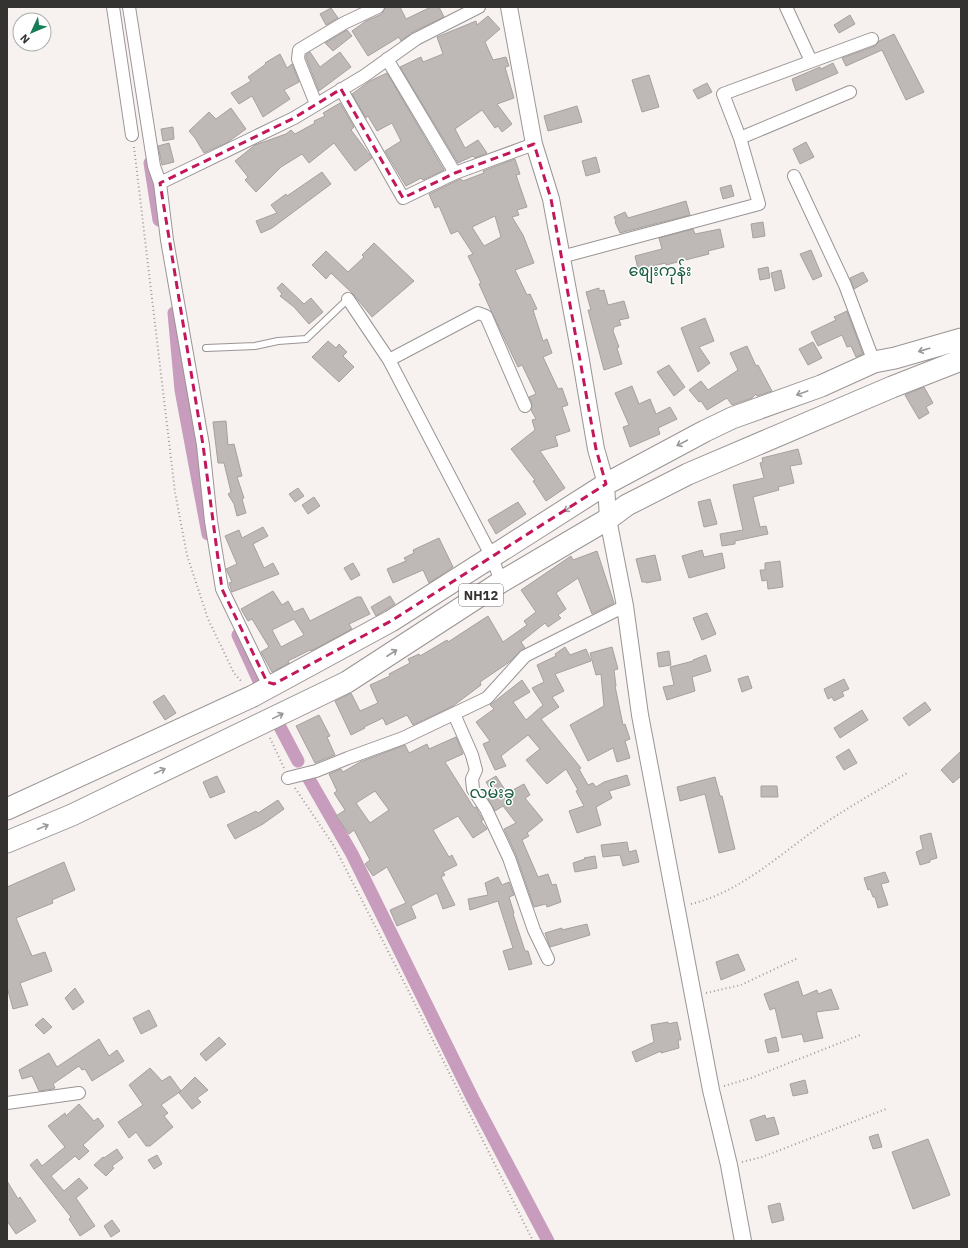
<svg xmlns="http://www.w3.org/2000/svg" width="968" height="1248" font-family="'IBM Plex Sans','Noto Sans Myanmar',sans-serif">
	<rect width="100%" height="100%" fill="#f7f1f0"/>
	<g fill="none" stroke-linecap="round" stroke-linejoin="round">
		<path stroke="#c89cbc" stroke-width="13" d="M150,163l9,57
			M174,313l7,77 27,144
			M238,635l26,57
			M279,725l19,36
			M309,779l43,75 121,245 75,142"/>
	</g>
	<path fill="#beb9b6" stroke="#a6a19e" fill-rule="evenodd" d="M385,7h15l6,12 25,-12h8l5,10 -31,15 -12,9 -2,-4 -31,19 -16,-25 14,-10 16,-7z
		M331,8l7,10 -12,7 -6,-11z
		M850,15l5,9 -16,9 -5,-8z
		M488,16l12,13 -15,13 8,18 13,-3 3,9 -4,1 9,31 -17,6 15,20 -10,8 -4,-6 -3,2 -13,-18 -27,19 10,19 13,-8 9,13 -12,5 -2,-2 -15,7 -58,-96 21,-10 2,5 20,-8 -6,-17 39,-16 1,4z
		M347,30l5,6 -19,15 -8,-8z
		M894,34l30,58 -18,8 -24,-50 -36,16 -4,-8 33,-12 4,-5z
		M310,52l10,15 20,-15 11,15 -32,24 -13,-33v-3z
		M280,54l7,14 5,-4 7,18 -15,8 6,9 -27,18 -11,-21 -13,8 -8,-11 20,-12 -3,-4 18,-13 -1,-1z
		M833,63l5,10 -42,18 -4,-12 28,-12 1,2z
		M387,73l57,97 -21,10 -2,-2 -15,8 -21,-35 16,-10 -9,-18 -15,8 -9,-15 -2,2 -14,-24 18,-13z
		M649,75l10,32 -17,5 -10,-32z
		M707,83l5,9 -14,7 -5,-9z
		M340,103l14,24 -3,3 21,28 -17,13 -21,-28 -25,20 -7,-9 -21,13 -25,25 -11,-12 3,-3 -13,-16 20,-16 31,-11 5,-4 4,4 20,-11 -1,-2 11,-5 -2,-3z
		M577,106l5,16 -34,9 -4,-15z
		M231,108l15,21 -18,13 -24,11 -9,-15 -6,-7 20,-19 7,7z
		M173,127l1,12 -11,2 -2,-12z
		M806,142l8,15 -14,7 -7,-15z
		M169,143l5,19 -12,3 -4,-19z
		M596,157l4,15 -14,4 -4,-15z
		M515,159l5,15 -4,1 11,32 -10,3 2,5 -7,2 11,18 11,28 -19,7 12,25 3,-1 7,15 -4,1 10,31 4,-2 5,14 -9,4 15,32 4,-1 6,17 -6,2 8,24 -15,5 3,10 -18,5 25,37 -19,13 -13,-20 2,-1 -24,-31 24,-19 -3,-10 4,-1 -5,-9 1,-7 -3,-6 7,-3 -14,-29 -4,2 -30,-63 -9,-20 2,-1 -13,-27 5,-2 -15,-23 -7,3 -12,-28 -4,2 -6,-14 29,-14 3,-1 2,2 21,-8 -1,-2zM495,216l6,21 -17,9 -12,-19z
		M322,172l9,12 -59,44 -11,5 -5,-12 21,-8 -6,-8 15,-11 1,2z
		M731,185l3,11 -11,3 -3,-11z
		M686,201l4,14 -70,18 -5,-11 1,-1 -2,-4 11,-5 3,6z
		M763,222l2,14 -12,2 -2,-14z
		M693,229l2,5 25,-5 4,18 -16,4 1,3 -43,11v-2l-28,6 -3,-13 27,-7 -3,-11z
		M374,243l40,38 -42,36 -18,-22 -23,-22 -5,6 -14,-14 14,-14 22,21 16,-15 -2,-2z
		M811,250l11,26 -9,4 -13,-26z
		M768,267l2,11 -10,2 -2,-11z
		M781,270l4,18 -10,3 -4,-18z
		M863,272l5,9 -14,8 -4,-11z
		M282,283l22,21 7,-6 12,14 -14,12 -15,-17 -14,-11 2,-2 -5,-6z
		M599,288v3l5,-1 4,15 16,-4 5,17 -10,2 2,5 -7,2 -1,4 6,16 -2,1 5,16 -18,6 -16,-60h3l-5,-18z
		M847,311l16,43 -7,3 -5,-11 -4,1 -5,-12 -24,11 -7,-14 25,-12 -2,-3z
		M705,318l9,23 -15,6 11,16 -12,9 -17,-44z
		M328,341l8,7 3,-4 8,8 -4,4 11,11 -15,15 -27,-25z
		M813,342l9,16 -14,7 -9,-16z
		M747,346l9,20 2,-1 14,26 -15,5 -1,-2 -4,4 -20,7 -5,-7 -20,12 -6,-9 -2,1 -10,-12 12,-9 7,9 30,-20 -8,-17z
		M669,365l16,22 -11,9 -17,-24z
		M632,386l7,18 11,-5 6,15 14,-7 7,12 -19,9 2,6 -30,13 -7,-20 6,-2 -14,-32z
		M924,387l9,16 -7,4 3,6 -10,6 -14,-24z
		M226,421l2,24 6,-1 8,32 -5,1 7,21 -2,1 4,14 -9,3 -3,-12 -6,-10 3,-2 -7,-29h-6l-5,-41z
		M798,449l4,15 -12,2 4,17 -16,4 1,3 -26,7 7,30 6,-1 2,8 -33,7v3l-13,2 -2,-12 23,-4 -10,-45 31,-7 -4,-15 3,-1 -1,-4z
		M298,488l6,8 -9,6 -6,-8z
		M314,497l6,9 -12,8 -6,-9z
		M710,499l7,25 -13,3 -6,-25z
		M518,502l8,12 -30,20 -8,-14z
		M263,527l5,9 -15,8 11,24 9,-5 6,11 -47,18 -3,-9 3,-1 -6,-13 11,-5 -12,-28 14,-6 3,8z
		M439,538l14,29 -24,16 -6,-13 -30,13 -6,-14 19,-8 -2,-3 10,-5 -1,-3z
		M702,550l2,7 18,-4 3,15 -36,10 -7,-22z
		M597,551l17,52 -22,11 -14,-36 -22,15 10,16 -8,6 3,3 -13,9 -3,-4 -24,19 4,6 -17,15 -28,19 1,3 -28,21 -40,19 -6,-10 -21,10 -3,-7 -19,9 1,1 -14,7 -16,-34 16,-8 9,18 18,-8 -8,-18 20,-9 -1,-2 21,-11 -2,-4 11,-5 1,2 27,-16 1,2 40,-26 15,26 24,-17 -3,-4 12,-9 -15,-22 50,-34 2,4z
		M655,555l6,25 -15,3v-1h-4l-6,-23z
		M780,561l3,26 -15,2 -1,-9 -5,1 -2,-11h5v-7z
		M353,563l7,12 -9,5 -7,-12z
		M273,591l9,14 6,-4 6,11 9,-4 7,13 47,-24h4l9,17 -21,10 3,5 -41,22 -1,-1 -22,11 1,2 -17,9 -11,-20 8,-5 -17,-28 -4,2 -7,-12zM294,619l10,16 -23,12 -9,-17z
		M390,596l5,8 -19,12 -5,-9z
		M707,613l9,21 -14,6 -9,-22z
		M565,647l5,8 16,-6 5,12 -36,13 9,17 -12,6 7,10 -18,12 40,49 -2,1 9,16 5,-2 3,4 8,-5 23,-7 3,10 -21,6 3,7 -16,9 5,18 -24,8 -8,-22 15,-5 -8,-15 2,-1 -12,-21 -19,15 -21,-24 14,-11 -12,-14 -27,21 5,10 -11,4 -12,-26 7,-3 -14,-19 18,-13 -4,-4 32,-25 8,12 -17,10 13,18 17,-15 -11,-17 12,-6 -7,-17 19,-9 -1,-2z
		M612,647l6,22 -4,1 2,16h-1l8,39 2,-1 5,15 -5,2 5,17 -13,4 -4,-14 -25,13 -18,-36 34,-19 -3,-32 -5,1 -6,-22z
		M669,651l2,14 -12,2 -2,-14z
		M706,655l5,16 -19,6 3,14 -28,9 -4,-13 11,-2 -4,-18 23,-6v-1z
		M748,676l4,12 -10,4 -4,-13z
		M844,679l5,10 -7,3 2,4 -10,5 -2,-4 -4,2 -4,-10z
		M164,695l12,18 -11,7 -12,-18z
		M925,702l6,8 -22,16 -6,-8z
		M862,710l6,10 -28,18 -6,-10z
		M319,715l11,21 -3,1 8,18 -20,8 -19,-37z
		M456,737l7,17 -18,8 29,46 2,-1 3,6 4,7 -2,1 6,8 -14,9 -15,-22 -25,14 16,27 3,-2 5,10 -14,7 2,3 -4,2 14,28 -12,4 -6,-16 -26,13 5,12 -19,8 -7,-16 16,-7 -19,-36 -14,9 -8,-12 5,-4 -16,-30 -5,4 -13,-18 9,-6 -11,-17 3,-2 -8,-17 12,-5 2,3 17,-10 45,-17 4,8 18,-9 2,5zM375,791l14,19 -19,13 -14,-20z
		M849,749l8,14 -13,7 -8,-13z
		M961,751v25l-8,7 -12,-13z
		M217,776l8,16 -15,6 -7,-16z
		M496,776l11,17 17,-9 6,11 -5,3 18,22 -16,13 2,3 -7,4 16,37 10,-3 4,11 4,-1 5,18 -14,5 -1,-3 -12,3 -18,-52 -12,-26 12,-6 -13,-17 -8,5 -7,-12 6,-4 -8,-13z
		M715,777l5,19h2l13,53 -16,4 -14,-59 -25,7 -3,-14z
		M761,786h16l1,11h-17z
		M278,800l6,9 -21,15 -28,15 -8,-14 29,-14 2,2z
		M931,833l6,25 -7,2v2l-10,3 -4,-13 7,-3 -3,-13z
		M627,842l2,10 7,-2 3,12 -16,4 -3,-11 -17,2 -2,-12z
		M595,856l2,12 -22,4 -2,-9 12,-4 -1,-1z
		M64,862l11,28 -23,10 1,3 -37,15 16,38 13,-4 7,19 -32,12 8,22 -15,4 -6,-22v-100z
		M885,872l4,10 -8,2 7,21 -10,3 -3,-11h-2l-3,-8 -2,1 -4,-12z
		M498,877l4,8 7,-3 5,13 -5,2 5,16 -1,1 12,37h3l4,13 -23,6 -6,-19 10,-3 -15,-47 -28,9 -2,-11 20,-4 -3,-12z
		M587,924l3,11 -40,12 -5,-14 17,-5v2z
		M738,954l7,16 -24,10 -5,-18z
		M798,981l5,15 14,-6 1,4 13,-5 8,20 -23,3 7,26 -19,4 -2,-8 -20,4 -7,-30 -5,2 -6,-16z
		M75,988l9,14 -11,8 -8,-12z
		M149,1010l8,16 -16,8 -8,-16z
		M43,1018l9,9 -8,7 -9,-9z
		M668,1022v2l9,-2 4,18h-3l1,8 -18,5v-2l-25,11 -4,-10 22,-10 -3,-17z
		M219,1037l7,7 -20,17 -6,-7z
		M776,1037l3,14 -11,2 -3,-13z
		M99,1039l10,17 8,-6 7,11 -32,20 -7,-12 -3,1 -3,-4 -26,18 2,4 -2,1 -14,2 -7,-15 -10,3 -3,-9 30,-17 8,14z
		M150,1068l12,13 8,-5 11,15 -20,14 7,8 -4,3 9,11 -23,19h-4l-10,-14 -7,6 -11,-16 25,-17 -14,-20z
		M195,1077l13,13 -11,8 4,4 -9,7 -13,-16z
		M805,1080l3,13 -15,3 -3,-12z
		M79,1104l15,17 4,-3 6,8 -21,19 6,6 -10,9 -4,-4 -24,20 13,15 15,-13 9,10 -12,10 19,28 -15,10 -11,-17 2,-2 -41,-52 7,-6 5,7 23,-19 -17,-21 17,-13 1,3z
		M765,1115l1,4 8,-2 5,17 -23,7 -6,-21z
		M878,1134l4,13 -9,2 -4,-12z
		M928,1139l22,56 -37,14 -21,-57z
		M117,1149l6,9 -11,8 2,2 -8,8 -12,-11 9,-8 1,1z
		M157,1155l5,9 -8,5 -6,-9z
		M7,1181l11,18 2,-2 16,24 -20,13 -9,-13z
		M780,1203l4,17 -12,3 -4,-17z
		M112,1220l8,11 -9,6 -7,-11z"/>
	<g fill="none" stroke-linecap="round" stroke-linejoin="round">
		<defs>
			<path id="lane" d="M206,348l49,-2 23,-5 28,-2 42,-40"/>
			<path id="street" d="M113,7l19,128
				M129,7l25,159 6,17 7,57 36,205 8,76 11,68 45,93 7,2
				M786,7l25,54
				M387,59l68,114
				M341,89l62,109 52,-25 79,-29
				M316,104l-18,-45 1,-9 45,-27 34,-16
				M740,138l-17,-44 149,-55
				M794,176l51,109 29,77
				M160,183l134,-65 70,-42 52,-37 63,-32
				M561,257l198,-53 -19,-66 110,-46
				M348,299l41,61 103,197 9,25
				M389,360l89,-47 8,3 39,90
				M454,714l18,41 4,15 -4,9 1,10 13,20 23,49 25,72 14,29
				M288,778l28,-7 32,-13 55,-20 84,-40 38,-42 100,-50
				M7,1103l72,-10"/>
			<path id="secondary" d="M509,7l25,137 17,55 29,156 16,94 10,35 2,35 17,87 15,109 71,375 18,75 14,76"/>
			<path id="highway" d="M7,809l246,-113 138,-75 215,-137 99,-53 27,-13 89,-32 53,-24 21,-4 66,-19
				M7,842l65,-27 275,-133 154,-100 107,-63 19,-14 61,-31 204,-87 69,-27"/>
		</defs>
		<use href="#lane" stroke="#9a9594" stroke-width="8"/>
		<use href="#street" stroke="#9a9594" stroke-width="14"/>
		<use href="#secondary" stroke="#9a9594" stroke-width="18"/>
		<use href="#highway" stroke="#9a9594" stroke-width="23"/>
		<path stroke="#a09b9a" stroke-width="2" stroke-dasharray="1 3" stroke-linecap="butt" d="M134,147l41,345 12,63 21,64 26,54 8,9
			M270,738l14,30
			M295,788l39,58 76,148 123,247
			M691,904c53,-13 93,-54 137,-83 26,-17 53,-32 79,-48
			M706,993l35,-8 57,-27
			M724,1086l27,-8 109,-43
			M742,1162l20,-5 124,-48"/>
		<use href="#lane" stroke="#fff" stroke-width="6"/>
		<use href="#street" stroke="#fff" stroke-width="12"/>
		<use href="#secondary" stroke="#fff" stroke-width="16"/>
		<use href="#highway" stroke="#fff" stroke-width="21"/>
	</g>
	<defs><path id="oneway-shaft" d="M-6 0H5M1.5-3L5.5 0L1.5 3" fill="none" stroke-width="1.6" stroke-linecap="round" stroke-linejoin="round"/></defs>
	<g stroke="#9a9998">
		<use href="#oneway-shaft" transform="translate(924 350) rotate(164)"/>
		<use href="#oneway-shaft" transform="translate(802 393) rotate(160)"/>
		<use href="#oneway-shaft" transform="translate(682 443) rotate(152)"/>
		<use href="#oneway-shaft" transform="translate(569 508) rotate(147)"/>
		<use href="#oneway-shaft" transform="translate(392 653) rotate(-33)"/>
		<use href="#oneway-shaft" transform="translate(278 716) rotate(-26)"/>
		<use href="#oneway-shaft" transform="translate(160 771) rotate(-25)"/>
		<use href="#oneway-shaft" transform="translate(43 827) rotate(-22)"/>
	</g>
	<path fill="none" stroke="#c2185b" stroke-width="3" stroke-dasharray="8 5" stroke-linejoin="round" d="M341,89l62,109 52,-25 79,-29 17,55 45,250 10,35 -215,137 -117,63 -7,-2 -45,-93 -19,-144 -43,-262 134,-65z"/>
	<g text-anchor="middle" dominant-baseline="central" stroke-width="3" stroke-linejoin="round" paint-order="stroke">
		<rect fill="#fff" stroke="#727070" stroke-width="1" x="459" y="584" width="44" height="22" rx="3"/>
		<g font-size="13" font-weight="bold" fill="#353332">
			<text x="481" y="595">NH12</text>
		</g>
		<g font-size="16" fill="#1a5d42" stroke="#fff">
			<text x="660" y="270">စျေးကုန်း</text>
			<text x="492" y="792">လမ်းခွ</text>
		</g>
	</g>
	<rect width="968" height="1248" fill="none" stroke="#353332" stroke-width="16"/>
	<g transform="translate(32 32) rotate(226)"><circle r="19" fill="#ffffff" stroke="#aeadad"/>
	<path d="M0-3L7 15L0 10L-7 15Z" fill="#157e58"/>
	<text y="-6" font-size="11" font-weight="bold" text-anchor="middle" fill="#353332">N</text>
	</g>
</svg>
